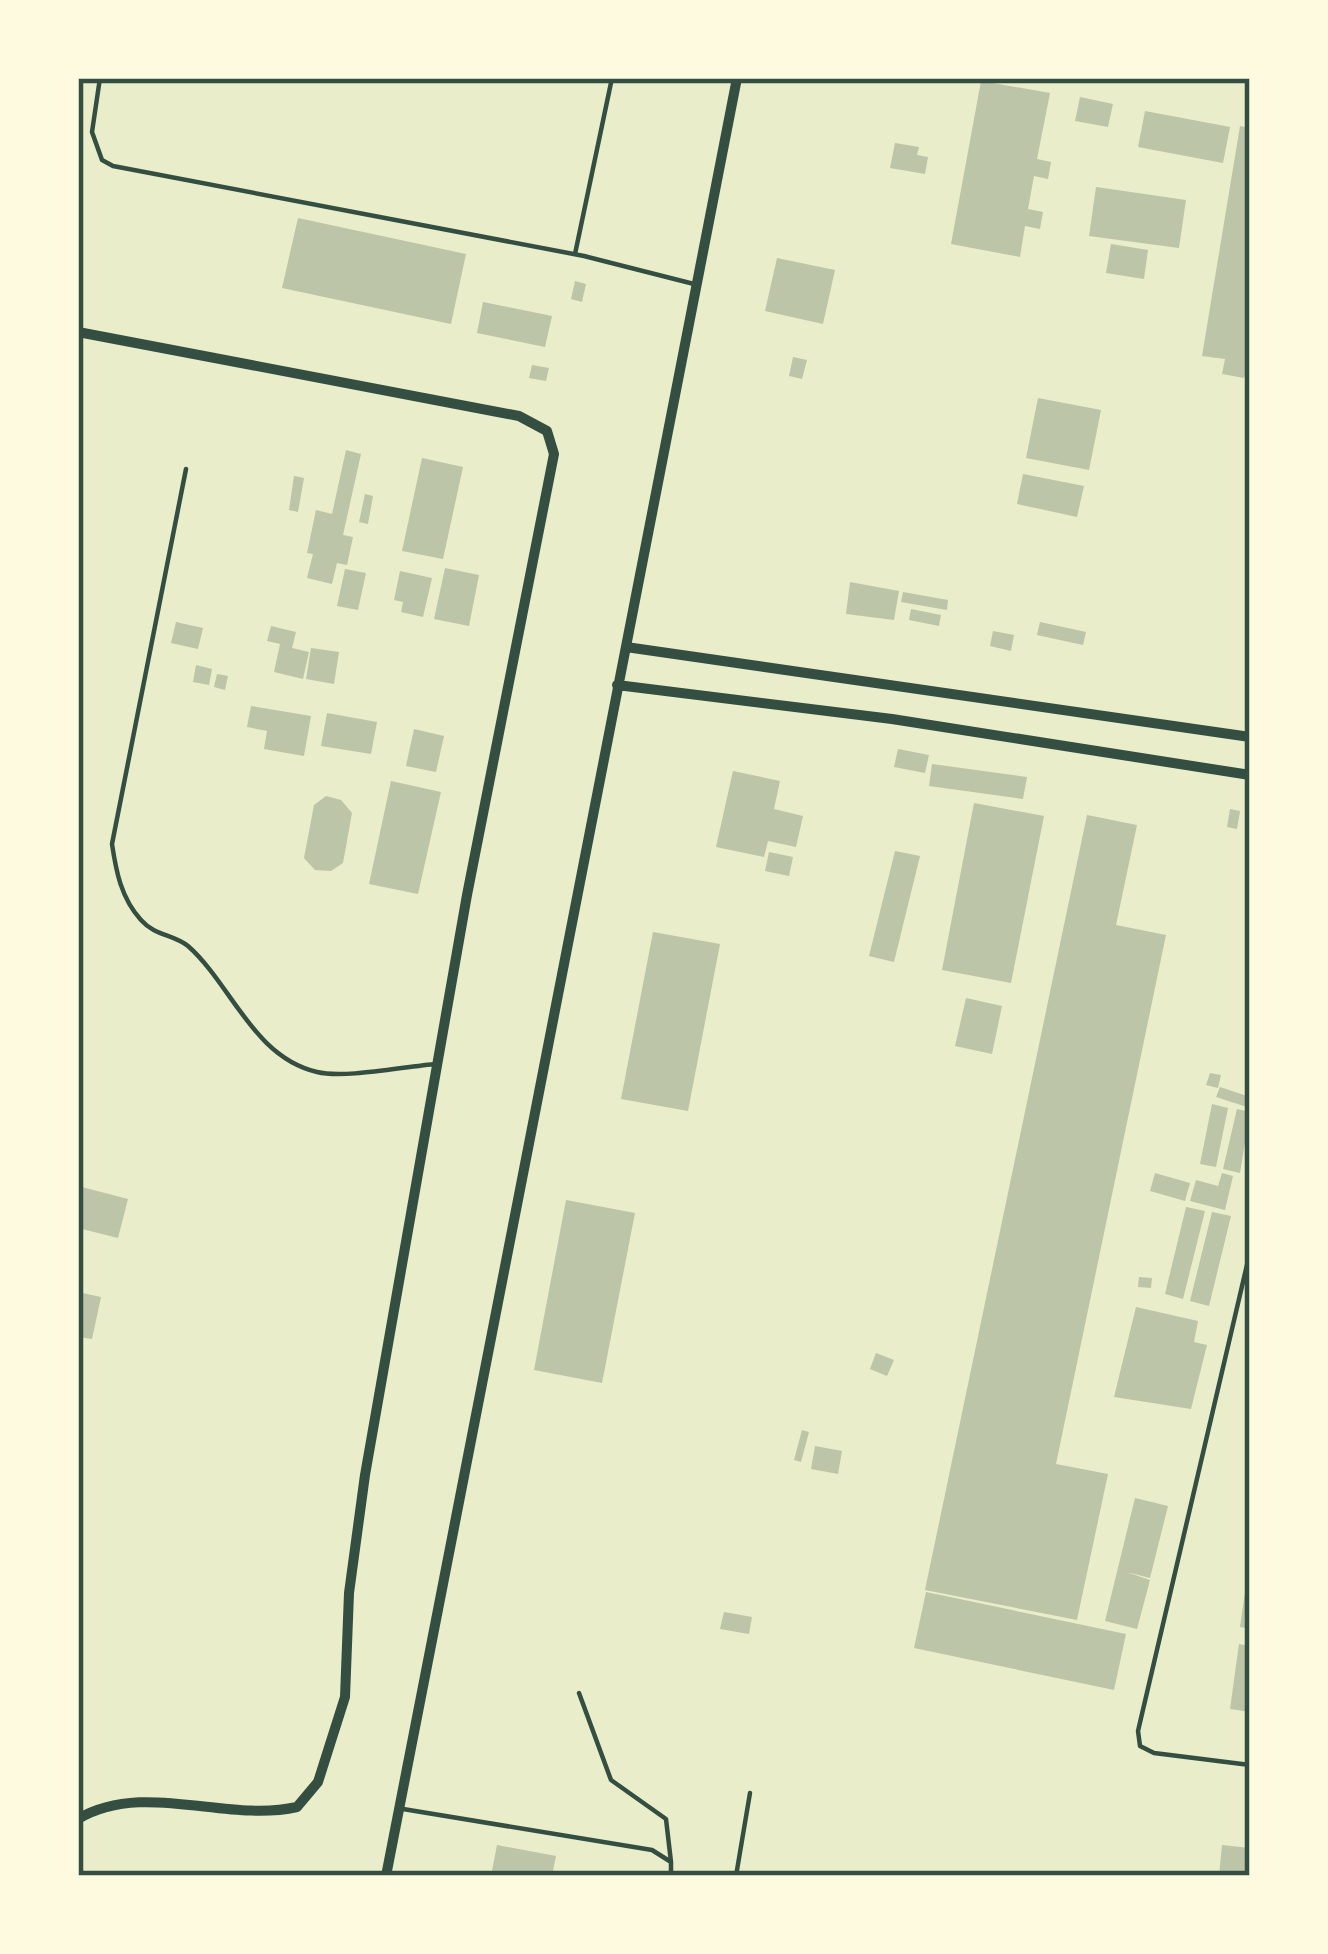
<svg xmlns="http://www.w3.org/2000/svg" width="1328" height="1954" font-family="'Titillium Web',sans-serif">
	<rect width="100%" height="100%" fill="#e9edc9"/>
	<path fill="#bcc5a7" d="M981,81l69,12 -13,66 14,3 -3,17 -14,-3 -6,33 15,3 -3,17 -15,-3 -5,31 -69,-13z
		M1080,97l33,7 -5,23 -33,-6z
		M1145,111l85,16 -7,36 -85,-16z
		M1240,126l10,2v235l-6,15 -22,-4 3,-15 -23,-3z
		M895,143l24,4 -2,8 11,2 -3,17 -35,-6z
		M1096,187l90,13 -7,48 -90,-12z
		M298,218l168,36 -15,70 -169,-36z
		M1111,244l37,6 -4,29 -38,-6z
		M777,258l58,12 -12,54 -58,-13z
		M575,281l11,3 -4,18 -11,-3z
		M483,302l69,14 -7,31 -68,-14z
		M793,357l14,3 -5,19 -13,-3z
		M532,365l17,3 -3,13 -17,-3z
		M1038,398l63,12 -12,60 -63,-12z
		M346,450l15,4 -18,81 10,2 -6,28 -10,-2 -5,21 -25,-6 6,-24 -6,-1 9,-43 16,4z
		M422,458l41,9 -20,92 -41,-8z
		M1023,474l61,12 -7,31 -60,-13z
		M294,476l10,2 -6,34 -9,-2z
		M365,494l8,2 -5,28 -9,-2z
		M445,568l34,7 -10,51 -35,-7z
		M345,569l21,4 -8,37 -21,-4z
		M400,571l32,7 -9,39 -22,-5 2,-10 -9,-2z
		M850,582l49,9 -5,29 -48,-6z
		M903,592l45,8 -1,10 -46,-8z
		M911,609l30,6 -2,11 -30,-6z
		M176,622l27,6 -5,21 -27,-6z
		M1040,622l46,10 -3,13 -46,-10z
		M271,626l25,6 -4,16 17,4 -6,27 -29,-7 6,-28 -13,-3z
		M993,631l21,4 -3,16 -21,-5z
		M311,648l28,4 -5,32 -28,-5z
		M196,665l16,4 -3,16 -16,-3z
		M217,674l11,2 -3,14 -11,-3z
		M251,706l60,10 -7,40 -40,-7 3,-18 -20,-4z
		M327,713l50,9 -6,32 -50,-8z
		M414,729l30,7 -8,36 -30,-6z
		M898,749l31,6 -4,18 -31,-6z
		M932,764l95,13 -4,22 -94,-13z
		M733,771l47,10 -6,28 29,7 -7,31 -28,-6 -4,16 -48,-10z
		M391,781l50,11 -23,102 -49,-10z
		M326,796l15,4 11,13 -9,50 -12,8 -16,-1 -11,-12 10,-53z
		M974,803l70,13 -33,167 -69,-13z
		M1230,809l10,2 -3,18 -10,-2z
		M1087,815l50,10 -21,100 50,10 -110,529 52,10 -31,146 -152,-30z
		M895,851l25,5 -26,106 -25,-6z
		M769,852l24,5 -4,19 -24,-5z
		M653,932l67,12 -32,167 -67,-12z
		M966,998l36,8 -10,48 -37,-8z
		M1210,1073l11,2 -3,13 -12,-3z
		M1220,1087l30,10v11l-34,-11z
		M1212,1104l16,4 -12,59 -16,-3z
		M1237,1109l13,3 -10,61 -17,-4z
		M1155,1173l35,10 -5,18 -35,-10z
		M1222,1173l11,3 -8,34 -35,-9 6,-21 22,6z
		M78,1186l50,13 -10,39 -40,-10z
		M566,1200l69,13 -33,170 -68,-13z
		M1186,1207l19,4 -22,88 -18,-5z
		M1212,1212l19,4 -22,90 -19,-5z
		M1139,1277l13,1 -1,10 -13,-1z
		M78,1292l23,5 -9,42 -14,-2z
		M1136,1307l62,14 -4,21 13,3 -16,64 -77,-12z
		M876,1353l18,7 -7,16 -17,-7z
		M802,1430l7,2 -8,30 -7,-2z
		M815,1446l27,5 -4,23 -27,-5z
		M1135,1498l33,8 -18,72 -24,-6 24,8 -13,49 -32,-8z
		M1247,1578h3v51l-10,-2z
		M926,1592l200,42 -12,56 -200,-42z
		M724,1612l28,5 -3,17 -29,-5z
		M1239,1644l11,2v66l-20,-3z
		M497,1845l59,11 -4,20h-61z
		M1222,1845l28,3v28h-31z"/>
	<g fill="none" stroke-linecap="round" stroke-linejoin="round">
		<path stroke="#344e41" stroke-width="4.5" d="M100,78l-8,54 10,28 11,6 471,90 110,28
			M575,254l37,-176
			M186,469l-74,375c4,27 9,54 29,76 14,16 32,14 47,26 44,39 65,111 129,126 28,7 89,-6 120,-8
			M1250,1252l-112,479 2,15 14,7 96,12
			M579,1693l32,87 55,39 5,43
			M403,1809l249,41 19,12v14
			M736,1876l14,-83"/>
		<path stroke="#344e41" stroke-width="10" d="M78,332l441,84 28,15 7,23 -87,441 -102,580 -16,118 -4,104 -27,85 -21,25c-71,16 -153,-27 -219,12
			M626,647l624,90
			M617,685l275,34 358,56
			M386,1876l351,-1798"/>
	</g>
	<rect width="1328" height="1954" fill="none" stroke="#fefae0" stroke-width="162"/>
	<rect x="81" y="81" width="1166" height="1792" fill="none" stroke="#344e41" stroke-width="4.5"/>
</svg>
